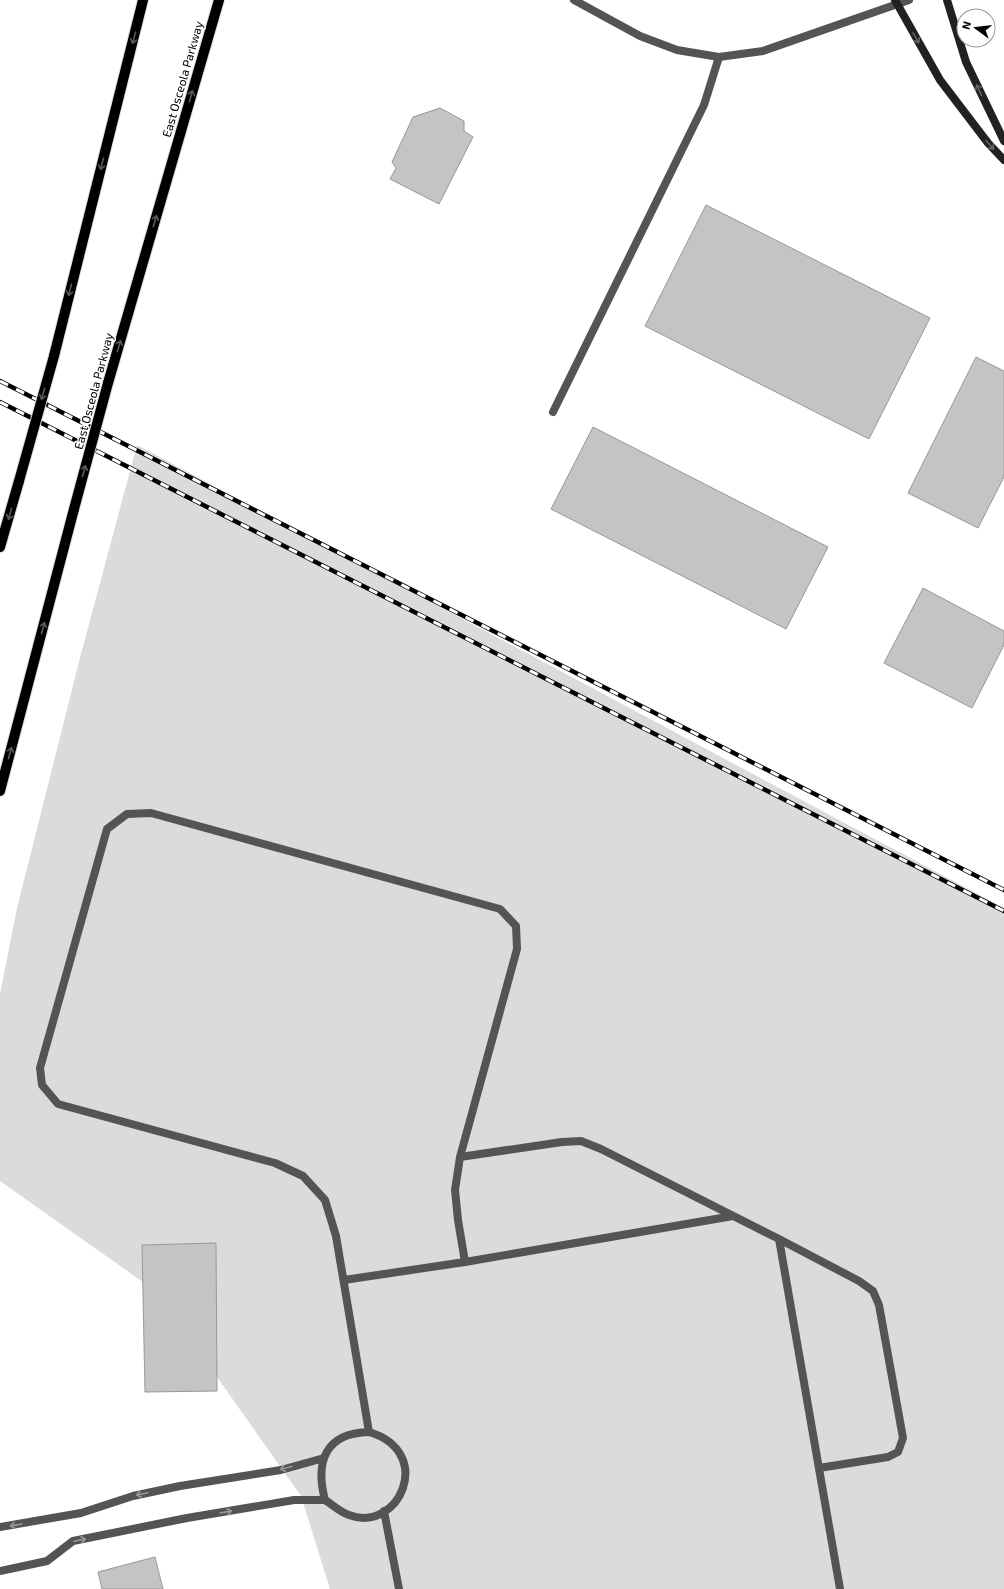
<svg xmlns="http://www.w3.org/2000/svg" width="1004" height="1589" font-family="'Exo 2',sans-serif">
	<rect width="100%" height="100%" fill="#fff"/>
	<path fill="#dbdbdb" d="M137,445l867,463v681h-674l-29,-93 -144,-204 -157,-111v-187l17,-86 64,-254z"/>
	<path fill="#c4c4c4" stroke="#989898" d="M440,108l24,13v10l9,6 -34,67 -49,-25 6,-11 -4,-6 21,-45z
		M706,205l224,113 -61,121 -224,-113z
		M976,357l28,14v106l-26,51 -70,-35z
		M593,427l235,120 -42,82 -235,-120z
		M923,588l81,43v14l-32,63 -88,-45z
		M216,1243l1,148 -72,1 -3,-147z
		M155,1557l8,32h-61l-4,-17z"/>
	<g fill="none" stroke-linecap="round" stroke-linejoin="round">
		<defs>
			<path id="primary" d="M54,356l89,-356
				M108,383l111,-383
				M0,547l19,-66
				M0,791l74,-282"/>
		</defs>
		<use href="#primary" stroke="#dbdbdb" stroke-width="12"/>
		<path stroke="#545454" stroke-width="8" d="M553,412l151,-307 15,-48
			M733,1216l-268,46 -7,-42 -3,-30 5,-33 102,-15 19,-1 20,8 178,90 61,350
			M779,1239l80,42 14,10 6,14 24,133 -5,14 -10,5 -69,11
			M344,1280l121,-18
			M369,1432l-33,-196 -11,-36 -22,-24 -28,-13 -217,-59 -16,-19 -2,-17 67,-239 20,-15 24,-1 349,96 16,17 1,23 -57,208
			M369,1432c67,20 30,102 -20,83 -9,-3 -16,-10 -24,-15 -10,-38 0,-67 44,-68z
			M384,1511l15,78
			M0,1527l81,-14 52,-17 47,-10 101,-16 43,-12
			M0,1571l47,-10 26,-20 114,-23 107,-18h31"/>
		<path stroke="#545454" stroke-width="8" d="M574,0l66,36 37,14 42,7 44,-6 146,-51"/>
		<path stroke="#212121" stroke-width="8" d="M895,0l45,80 48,63 16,17
			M947,0l19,62 38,79"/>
		<use href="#primary" stroke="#000" stroke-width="10"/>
		<defs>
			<path id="rail" d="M0,381l1004,509
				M0,402l1004,509"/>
		</defs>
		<use href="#rail" stroke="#000" stroke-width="4.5"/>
		<use href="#rail" stroke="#fff" stroke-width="3" stroke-dasharray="9" stroke-linecap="butt"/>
		<defs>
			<path id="primary-bridge" d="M19,481l35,-125
				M74,509l34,-126"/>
		</defs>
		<use href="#primary-bridge" stroke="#dbdbdb" stroke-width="12" stroke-linecap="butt"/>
		<use href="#primary-bridge" stroke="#000" stroke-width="10"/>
	</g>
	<defs><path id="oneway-shaft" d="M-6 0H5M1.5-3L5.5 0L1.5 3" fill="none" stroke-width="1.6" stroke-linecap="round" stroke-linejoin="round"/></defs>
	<g stroke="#595959">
		<use href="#oneway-shaft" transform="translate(134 38) rotate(104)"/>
		<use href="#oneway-shaft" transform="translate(191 96) rotate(-74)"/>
		<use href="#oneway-shaft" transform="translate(102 164) rotate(104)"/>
		<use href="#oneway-shaft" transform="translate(155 221) rotate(-74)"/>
		<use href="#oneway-shaft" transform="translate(70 290) rotate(104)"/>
		<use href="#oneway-shaft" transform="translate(119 346) rotate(-74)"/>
		<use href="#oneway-shaft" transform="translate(43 394) rotate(105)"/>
		<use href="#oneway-shaft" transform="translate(84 471) rotate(-75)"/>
		<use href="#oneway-shaft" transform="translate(10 514) rotate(106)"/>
		<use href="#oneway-shaft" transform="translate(43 628) rotate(-75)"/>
		<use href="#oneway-shaft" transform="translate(10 753) rotate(-75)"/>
	</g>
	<g stroke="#646464">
		<use href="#oneway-shaft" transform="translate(916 38) rotate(60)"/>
		<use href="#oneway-shaft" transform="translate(979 90) rotate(-114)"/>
		<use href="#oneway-shaft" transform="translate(990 145) rotate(49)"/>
	</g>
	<g stroke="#989898">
		<use href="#oneway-shaft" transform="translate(286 1468) rotate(166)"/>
		<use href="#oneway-shaft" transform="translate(142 1494) rotate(168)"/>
		<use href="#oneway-shaft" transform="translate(226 1512) rotate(-10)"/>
		<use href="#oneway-shaft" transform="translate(16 1525) rotate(170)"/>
		<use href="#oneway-shaft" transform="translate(80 1540) rotate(-12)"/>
	</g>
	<g text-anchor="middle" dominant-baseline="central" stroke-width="3" stroke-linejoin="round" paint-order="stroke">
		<g font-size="12" fill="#000" stroke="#fff">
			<text transform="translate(182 79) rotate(-74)">East Osceola Parkway</text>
			<text transform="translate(93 391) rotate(-75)">East Osceola Parkway</text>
		</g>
	</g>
	<g transform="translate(976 28) rotate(285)"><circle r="19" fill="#ffffff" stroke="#999999"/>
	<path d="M0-3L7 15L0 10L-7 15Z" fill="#000000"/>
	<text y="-6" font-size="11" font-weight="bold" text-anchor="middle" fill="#000000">N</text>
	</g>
</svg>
